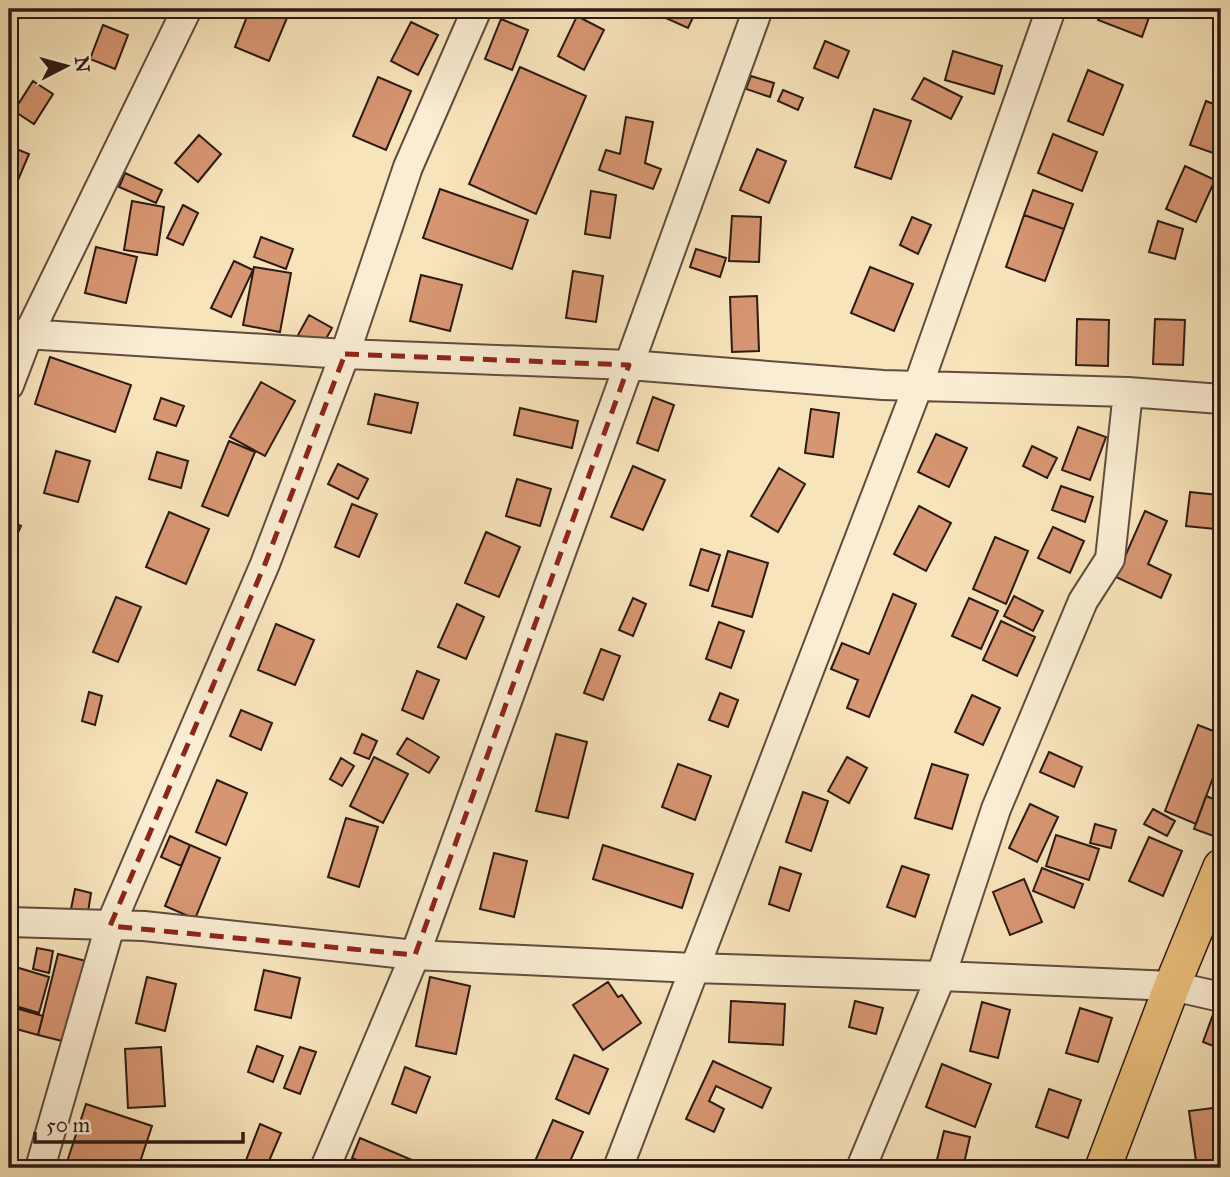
<svg xmlns="http://www.w3.org/2000/svg" width="1230" height="1177" font-family="'IM FELL Great Primer',serif">
	<rect width="100%" height="100%" fill="#f8e4bb"/>
	<filter id="stains"><feTurbulence type="fractalNoise" baseFrequency=".00286" numOctaves="4"/><feColorMatrix values="0 0 0 0 .2 0 0 0 0 .09 0 0 0 0 .02 0 0 0 .5 -.17"/></filter>
	<radialGradient id="worn" r=".72"><stop offset=".6" stop-color="#630" stop-opacity="0"/><stop offset="1" stop-color="#630" stop-opacity=".3"/></radialGradient>
	<path fill="#d79672" stroke="#2c1a14" stroke-width="2" d="M250,9h29l10,4 -20,48 -34,-14z
		M662,9h35l-9,19 -29,-13z
		M1102,9h50l-10,28 -44,-17z
		M577,16l27,14 -20,40 -26,-14z
		M501,19l27,11 -16,40 -27,-11z
		M411,22l27,13 -20,40 -27,-14z
		M103,25l25,10 -13,34 -25,-10z
		M825,41l24,10 -11,27 -24,-10z
		M953,51l49,15 -8,28 -49,-14z
		M520,67l66,29 -50,118 -67,-30z
		M1088,70l35,15 -20,50 -35,-14z
		M751,76l23,7 -4,14 -24,-8z
		M378,77l33,14 -25,59 -33,-14z
		M924,78l38,19 -11,22 -39,-20z
		M33,81l20,13 -19,30 -20,-13z
		M783,90l20,8 -5,12 -20,-9z
		M1206,101l15,6v43l-2,5 -29,-10z
		M874,109l37,12 -20,58 -36,-12z
		M626,117l27,5 -8,41 16,6 -8,20 -54,-19 7,-20 14,4z
		M1053,134l44,18 -15,39 -44,-18z
		M199,135l22,19 -23,28 -23,-19z
		M9,146l20,8 -19,45h-1z
		M757,149l29,12 -17,42 -29,-13z
		M1185,166l30,14 -19,42 -30,-13z
		M125,173l37,17 -6,13 -37,-16z
		M440,189l88,31 -16,49 -89,-31z
		M1033,190l40,14 -9,25 -40,-14z
		M591,191l25,4 -6,43 -25,-4z
		M132,201l32,6 -7,48 -33,-5z
		M183,205l15,8 -15,32 -16,-7z
		M1024,215l40,14 -19,52 -39,-14z
		M732,216l29,1 -2,45 -30,-1z
		M912,217l19,8 -13,29 -18,-9z
		M1158,221l25,8 -8,30 -26,-7z
		M261,237l32,12 -7,20 -32,-12z
		M96,247l41,10 -11,46 -41,-10z
		M696,249l30,9 -6,19 -30,-10z
		M234,261l19,9 -22,47 -20,-9z
		M254,267l37,6 -11,59 -37,-7z
		M870,267l43,17 -19,47 -43,-18z
		M573,271l30,5 -7,46 -30,-4z
		M421,275l41,10 -12,46 -40,-10z
		M757,296l2,55 -27,1 -2,-55z
		M309,315l23,13 -11,20 -23,-13z
		M1077,319l32,1 -1,46 -32,-1z
		M1155,319l30,1 -2,45 -30,-1z
		M50,357l81,28 -16,47 -80,-28z
		M261,382l34,19 -30,55 -35,-19z
		M375,394l43,9 -7,30 -43,-9z
		M653,397l21,8 -16,46 -21,-8z
		M161,398l23,8 -8,20 -22,-7z
		M520,408l58,13 -6,27 -58,-13z
		M811,409l28,4 -6,44 -28,-4z
		M1078,427l28,10 -16,43 -28,-10z
		M936,434l31,14 -18,39 -31,-15z
		M229,441l26,11 -27,64 -26,-10z
		M1032,446l25,12 -10,20 -24,-12z
		M56,451l34,10 -12,41 -34,-9z
		M157,452l31,9 -7,27 -32,-9z
		M338,464l30,15 -10,20 -30,-15z
		M633,466l32,14 -22,50 -32,-13z
		M779,468l26,16 -27,48 -27,-16z
		M517,479l34,10 -11,37 -34,-10z
		M1061,486l32,11 -8,25 -33,-12z
		M1190,492l28,3 -3,34 -29,-3z
		M352,504l25,10 -18,43 -24,-10z
		M919,506l32,17 -25,48 -32,-17z
		M1145,511l22,10 -19,43 23,11 -10,23 -45,-21z
		M169,512l40,17 -23,55 -40,-17z
		M9,520l12,6 -12,27z
		M1053,527l31,14 -14,32 -32,-15z
		M486,532l34,15 -21,50 -34,-14z
		M995,537l33,14 -22,53 -33,-15z
		M701,549l19,6 -12,36 -18,-6z
		M728,551l40,12 -16,54 -40,-11z
		M893,594l23,10 -47,113 -22,-9 11,-28 -27,-11 11,-26 27,11z
		M1014,596l29,15 -10,20 -29,-15z
		M116,597l25,10 -23,55 -25,-10z
		M633,598l13,6 -13,32 -14,-6z
		M969,598l29,13 -17,38 -29,-13z
		M457,604l27,13 -18,42 -28,-12z
		M1001,621l34,16 -18,39 -34,-16z
		M719,622l25,9 -13,37 -25,-9z
		M276,624l38,16 -19,45 -37,-15z
		M601,649l19,7 -17,44 -19,-7z
		M417,671l22,9 -16,39 -21,-9z
		M89,692l13,4 -7,29 -13,-4z
		M720,693l18,7 -10,27 -19,-7z
		M972,695l28,13 -17,37 -28,-13z
		M241,710l31,13 -11,27 -31,-14z
		M1198,725l23,9v22l-25,68 -31,-13z
		M362,734l15,7 -8,18 -15,-6z
		M556,734l31,8 -19,76 -32,-7z
		M407,738l32,19 -10,16 -32,-19z
		M1049,752l33,15 -8,20 -34,-15z
		M374,757l34,17 -25,49 -33,-17z
		M847,757l20,11 -18,35 -21,-12z
		M341,758l13,8 -12,20 -12,-7z
		M678,764l33,12 -16,44 -33,-13z
		M932,764l36,11 -16,54 -37,-11z
		M217,780l30,13 -21,52 -30,-13z
		M803,792l25,9 -17,50 -25,-9z
		M1206,796l15,6v30l-2,6 -25,-9z
		M1030,804l28,13 -21,45 -28,-14z
		M1153,809l22,12 -8,15 -23,-12z
		M346,818l32,9 -19,60 -31,-10z
		M1095,824l21,6 -5,18 -21,-5z
		M1056,835l43,14 -10,31 -43,-14z
		M170,836l20,9 -9,21 -20,-9z
		M1149,837l33,14 -19,45 -34,-15z
		M190,845l30,13 -25,61 -30,-13z
		M603,845l90,29 -11,34 -89,-29z
		M494,853l33,8 -13,56 -34,-8z
		M902,866l27,9 -14,42 -28,-10z
		M780,867l21,7 -12,37 -20,-7z
		M1042,868l41,16 -9,24 -41,-17z
		M1024,879l18,43 -32,13 -17,-43z
		M75,889l16,4 -3,19 -17,-3z
		M37,948l16,3 -4,22 -16,-4z
		M58,954l32,8 -20,81 -32,-8z
		M9,965l40,12 -10,36 -30,-9z
		M264,970l36,8 -9,40 -36,-8z
		M147,977l29,7 -11,47 -29,-8z
		M430,977l40,9 -14,68 -40,-8z
		M608,982l10,15 4,-2 19,28 -38,27 -30,-45z
		M1219,998h2v51l-18,-7z
		M731,1001l54,3 -2,41 -54,-3z
		M855,1001l28,7 -7,26 -27,-7z
		M982,1002l28,8 -12,48 -28,-7z
		M12,1007l31,9 -5,19 -29,-8z
		M1080,1008l32,10 -14,44 -32,-9z
		M257,1046l26,10 -10,26 -25,-10z
		M161,1047l4,59 -37,2 -3,-59z
		M300,1047l16,5 -16,42 -16,-6z
		M574,1055l34,14 -19,45 -33,-15z
		M713,1061l58,27 -9,20 -46,-22 -7,15 15,8 -10,23 -28,-13z
		M942,1064l49,20 -16,43 -49,-20z
		M405,1067l25,10 -14,36 -24,-9z
		M1049,1089l32,11 -13,38 -32,-11z
		M86,1104l66,22 -14,42h-73z
		M1221,1107v61h-24l-8,-57z
		M553,1120l30,12 -16,36h-35z
		M260,1124l21,9 -15,35h-23z
		M944,1131l26,6 -7,31h-28z
		M360,1138l52,22 -4,8h-32l-24,-10z"/>
	<g fill="none" stroke-linecap="round" stroke-linejoin="round">
		<defs>
			<path id="minor" d="M9,333l336,21 284,11 254,20 245,7 93,7
				M9,385l19,-50 159,-326
				M9,922l135,4 271,29 279,13 247,8 231,10 49,11
				M40,1168l70,-242 155,-362 80,-210 63,-187 69,-158
				M325,1168l90,-213 343,-946
				M618,1168l300,-782 133,-377
				M861,1168l80,-192 55,-167 87,-208 27,-42 18,-167"/>
			<path id="major" d="M1103,1168l69,-182 49,-119"/>
		</defs>
		<use href="#minor" stroke="#5f4c3e" stroke-width="32"/>
		<use href="#major" stroke="#2c1a14" stroke-width="38"/>
		<use href="#minor" stroke="#faedd3" stroke-width="28"/>
		<use href="#major" stroke="#ecc27e" stroke-width="35"/>
	</g>
	<path fill="none" stroke="#8f2418" stroke-width="5" stroke-dasharray="14 9" stroke-linejoin="round" d="M345,354l284,11 -214,590 -305,-29 155,-362z"/>
	<rect width="1230" height="1177" fill="none" stroke="#f8e4bb" stroke-width="35"/>
	<rect x="10" y="10" width="1209" height="1156" fill="none" stroke="#2c1a14" stroke-width="3.5"/>
	<rect x="18" y="18" width="1195" height="1142" fill="none" stroke="#2c1a14" stroke-width="2"/>
	<g transform="translate(66 66) rotate(84)" stroke="#faedd3" stroke-width="5" paint-order="stroke">
	<path d="M0-5L12 26L0 18L-12 26Z" fill="#2c1a14"/>
	<text y="-10" font-size="19" font-weight="bold" text-anchor="middle" fill="#2c1a14">N</text>
	</g>
	<path d="M35 1132v10h208v-10" fill="none" stroke="#2c1a14" stroke-width="3.5"/>
	<text x="46" y="1132" font-size="21" fill="#2c1a14" stroke="#faedd3" stroke-width="5" paint-order="stroke">50 m</text>
	<rect width="100%" height="100%" filter="url(#stains)"/>
	<rect width="100%" height="100%" fill="url(#worn)"/>
</svg>
